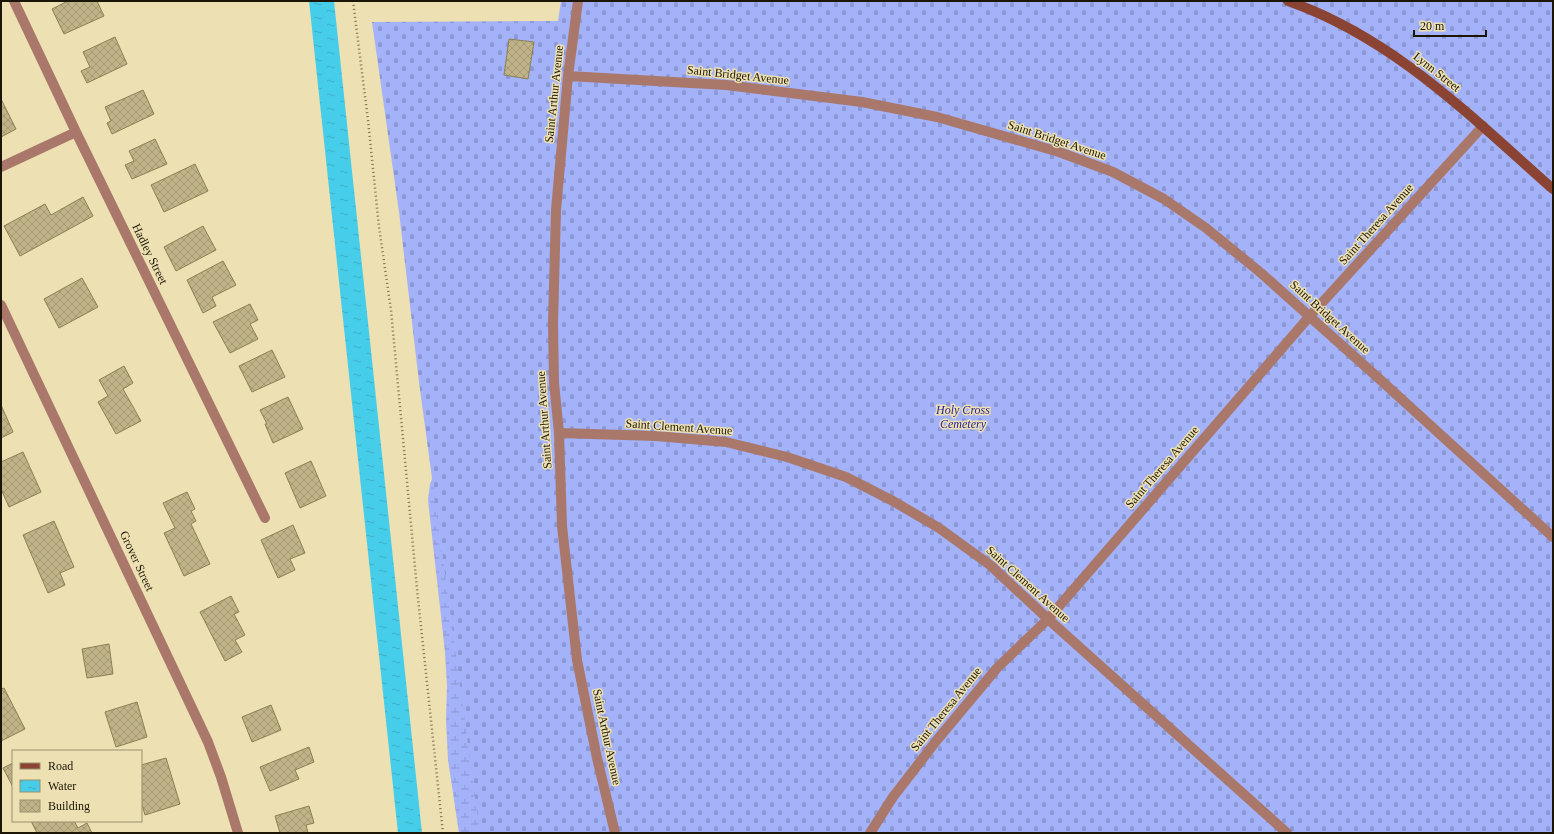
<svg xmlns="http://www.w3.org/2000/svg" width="1554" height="834" font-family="'Times New Roman',serif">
	<defs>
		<pattern id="wetland-marsh" width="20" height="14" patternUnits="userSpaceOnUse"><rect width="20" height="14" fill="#a3b2f9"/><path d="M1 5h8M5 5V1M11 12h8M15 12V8" fill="none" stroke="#8c98d4"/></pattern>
		<pattern id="cemetery-stones" width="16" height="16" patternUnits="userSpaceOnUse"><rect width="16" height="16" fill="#a3b2f9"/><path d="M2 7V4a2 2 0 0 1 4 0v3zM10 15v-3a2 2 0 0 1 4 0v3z" fill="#8c98d4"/></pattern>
		<pattern id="water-ripples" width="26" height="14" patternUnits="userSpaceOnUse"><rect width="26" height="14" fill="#46cde9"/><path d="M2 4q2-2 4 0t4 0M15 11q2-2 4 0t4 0" fill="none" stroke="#3dafc6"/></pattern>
		<pattern id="building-cross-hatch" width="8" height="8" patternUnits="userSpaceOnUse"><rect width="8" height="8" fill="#bfb387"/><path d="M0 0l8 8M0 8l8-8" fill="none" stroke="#a49973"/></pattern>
	</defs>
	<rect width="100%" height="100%" fill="#ede0b2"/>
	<path fill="url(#wetland-marsh)" d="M436,469l110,364h-87l-11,-73 -2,-40 1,-34 -2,-34 -17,-152 2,-16z"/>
	<path fill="url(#cemetery-stones)" d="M561,1h992v832h-1073l-61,-451 -20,-170 -27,-190 186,-1z"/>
	<path fill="url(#water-ripples)" d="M309,1h25l88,832h-24z"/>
	<path fill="url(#building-cross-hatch)" stroke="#8b7f55" d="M68,1h29l7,15 -40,18 -12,-25z
		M115,37l12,27 -40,19 -6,-12 9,-4 -7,-15z
		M509,39l25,3 -6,37 -24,-4z
		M143,90l11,24 -42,20 -5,-11 4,-2 -6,-14z
		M1,99l15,30 -15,8z
		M155,139l12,25 -35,15 -7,-14 9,-4 -5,-10z
		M195,164l13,27 -44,21 -13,-27z
		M83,197l10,19 -73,40 -16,-30 41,-22 6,11z
		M203,226l13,24 -40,21 -12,-24z
		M223,261l13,24 -24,12 4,9 -13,7 -16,-33z
		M82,278l16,29 -39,21 -15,-29z
		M250,304l8,16 -8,4 8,15 -28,14 -17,-31z
		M272,350l13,27 -33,15 -13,-26z
		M124,366l9,17 -10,6 18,32 -25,13 -18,-32 10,-6 -9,-16z
		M288,397l15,32 -30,14 -8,-19h2l-7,-14z
		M1,405l12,27 -12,6z
		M23,452l18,40 -32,15 -8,-18v-27z
		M311,461l15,35 -26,12 -15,-35z
		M187,492l8,17 -4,2 5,10 -5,3 19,40 -26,12 -20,-43 11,-5 -12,-25z
		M54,521l20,46 -14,6 5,12 -17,8 -25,-58z
		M293,525l12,28 -15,6 5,11 -17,8 -17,-38z
		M231,596l8,16 -5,2 11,21 -10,5 7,12 -17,9 -25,-49z
		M109,644l4,30 -26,4 -5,-29z
		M4,688l21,41 -24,12v-52z
		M137,702l10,35 -31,10 -11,-35z
		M271,705l10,25 -29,12 -10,-25z
		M309,747l5,15 -19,8 4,9 -29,12 -10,-24z
		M166,758l14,46 -35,11 -4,-14v-36z
		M13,763v24l-10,-19z
		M309,806l5,17 -8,2 2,8h-28l-5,-17z
		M31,821h43l4,7 9,-5 5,10h-55z"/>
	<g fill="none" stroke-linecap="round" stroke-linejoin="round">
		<path stroke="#7a7153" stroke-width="2.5" stroke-dasharray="1 3" stroke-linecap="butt" d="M353,1l15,119 11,107 12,83 26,279 26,244"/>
		<path stroke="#aa776b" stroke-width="10" d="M578,1l-10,75 -12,134 -3,114 1,59 5,50 3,93 15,134 20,98 18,75
			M568,76l158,9 136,17 75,15 122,35 54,20 51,27 42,29 55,45 114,102 178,162
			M559,433l97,3 70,6 61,15 59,20 47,24 46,27 51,37 58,54 239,214
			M870,833l23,-36 44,-57 60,-72 51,-49 261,-302 174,-191"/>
		<path stroke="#aa776b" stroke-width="10" d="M14,1l62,131 189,386
			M1,167l75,-35
			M1,305l207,437 13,35 17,56"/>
		<path stroke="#8b4433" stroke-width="10" d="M1288,1c106,37 183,116 265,188"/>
	</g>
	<g text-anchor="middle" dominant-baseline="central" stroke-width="3" stroke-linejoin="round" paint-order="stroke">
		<g font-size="12" fill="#1a1505" stroke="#ede0b2">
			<text transform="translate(1437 72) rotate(38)">Lynn Street</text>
			<text transform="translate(738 75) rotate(6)">Saint Bridget Avenue</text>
			<text transform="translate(554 94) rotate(-84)">Saint Arthur Avenue</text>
			<text transform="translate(1057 140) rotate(18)">Saint Bridget Avenue</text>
			<text transform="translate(1376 224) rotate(-48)">Saint Theresa Avenue</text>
			<text transform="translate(150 254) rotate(64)">Hadley Street</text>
			<text transform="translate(1330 317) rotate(42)">Saint Bridget Avenue</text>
			<text transform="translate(544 420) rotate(-94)">Saint Arthur Avenue</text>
			<text transform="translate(679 427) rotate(4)">Saint Clement Avenue</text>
			<text transform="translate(1162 467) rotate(-49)">Saint Theresa Avenue</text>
			<text transform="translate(137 561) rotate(65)">Grover Street</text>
			<text transform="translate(1028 584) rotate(42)">Saint Clement Avenue</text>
			<text transform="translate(946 709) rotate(-51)">Saint Theresa Avenue</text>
			<text transform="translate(607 737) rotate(78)">Saint Arthur Avenue</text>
		</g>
		<g font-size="12" font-style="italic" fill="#292398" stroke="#ede0b2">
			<text x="963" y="410">Holy Cross<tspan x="963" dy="14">Cemetery</tspan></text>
		</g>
	</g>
	<rect width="1554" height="834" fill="none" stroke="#1a1505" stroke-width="4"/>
	<rect x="12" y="750" width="130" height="72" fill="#ede0b2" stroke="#998f6d"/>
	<rect x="20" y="763" width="20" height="6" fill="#8b4433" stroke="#998f6d"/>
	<text x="48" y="770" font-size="12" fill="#1a1505">Road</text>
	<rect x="20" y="780" width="20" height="12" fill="url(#water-ripples)" stroke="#998f6d"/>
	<text x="48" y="790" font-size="12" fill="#1a1505">Water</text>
	<rect x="20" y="800" width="20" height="12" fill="url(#building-cross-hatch)" stroke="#998f6d"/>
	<text x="48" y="810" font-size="12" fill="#1a1505">Building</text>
	<path d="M1414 30v6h72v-6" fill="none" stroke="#1a1505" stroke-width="2"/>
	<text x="1420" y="30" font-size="12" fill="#1a1505" stroke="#ede0b2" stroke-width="3" paint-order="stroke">20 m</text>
</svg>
